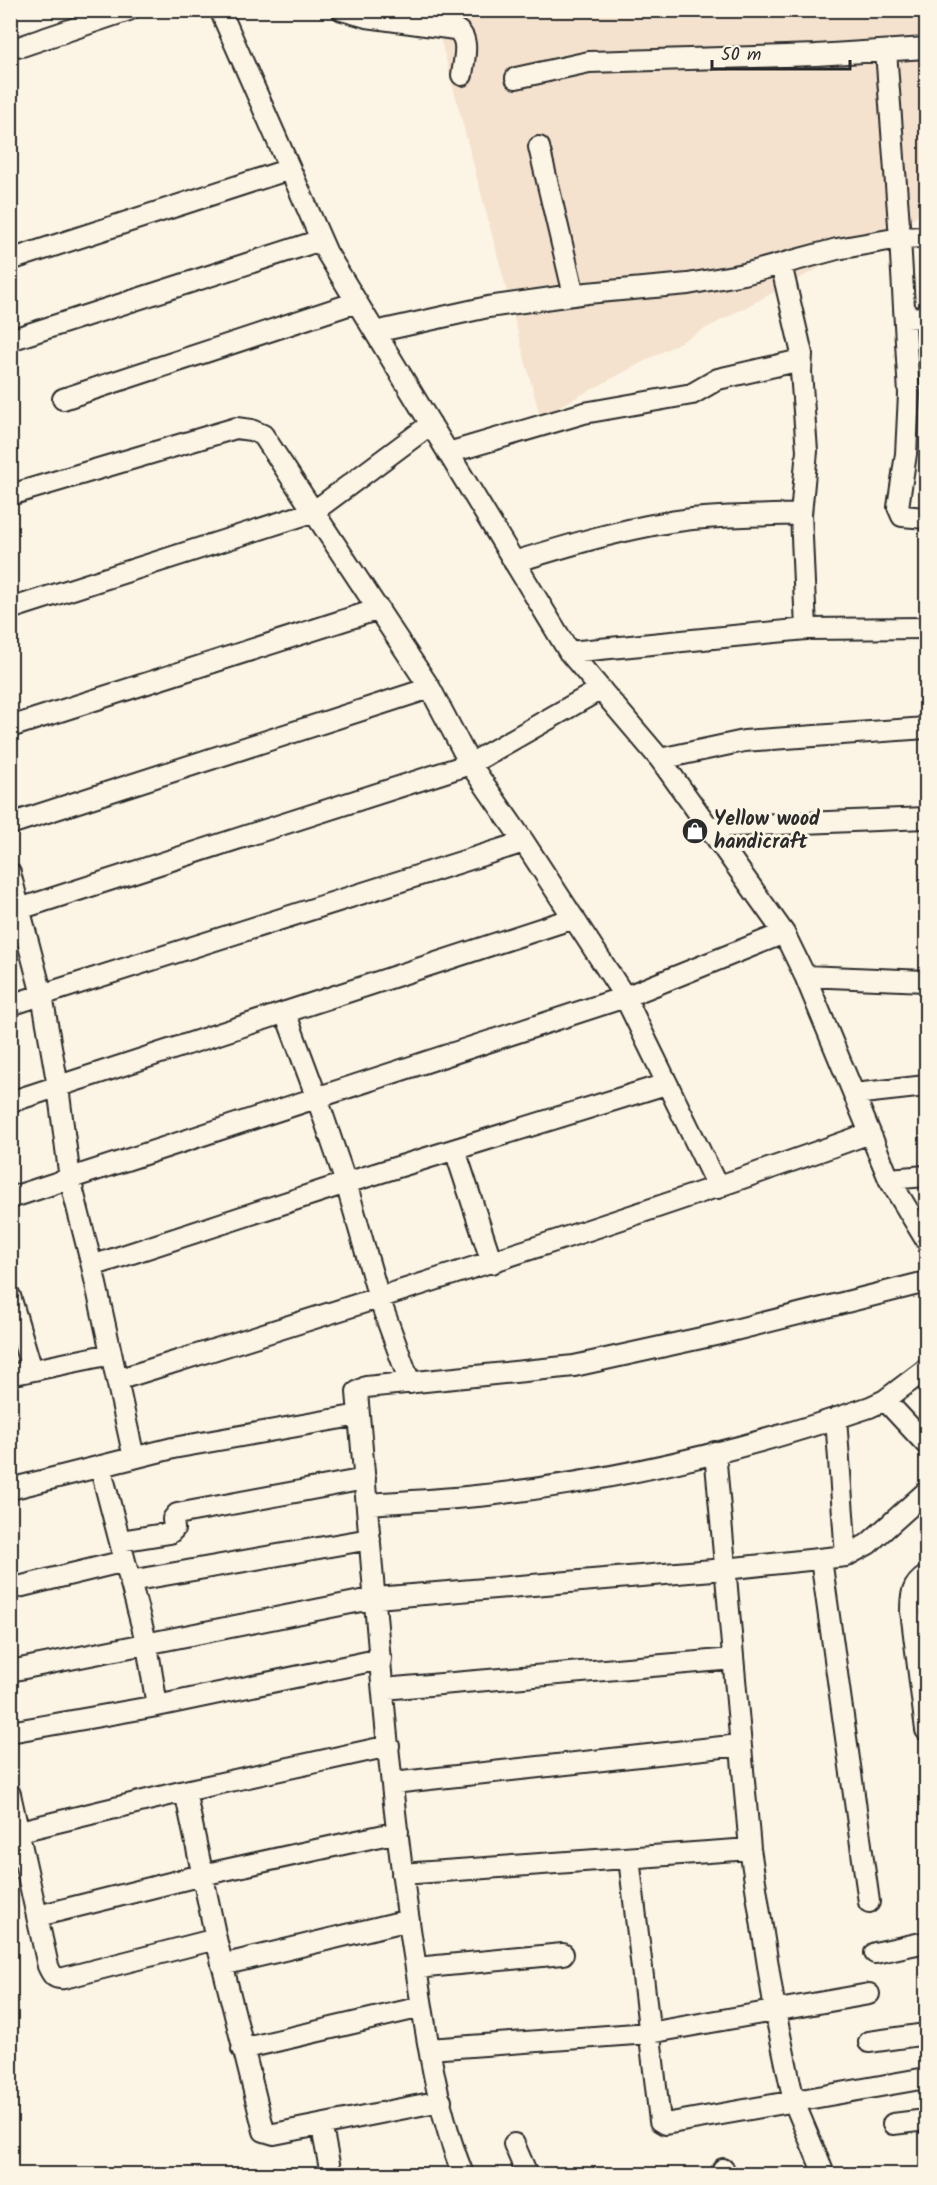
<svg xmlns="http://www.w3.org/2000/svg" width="937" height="2185" font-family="Kalam,sans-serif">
	<rect width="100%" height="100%" fill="#fcf5e5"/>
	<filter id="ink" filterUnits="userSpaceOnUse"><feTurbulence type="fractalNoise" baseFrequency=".0167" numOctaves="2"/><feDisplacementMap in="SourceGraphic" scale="12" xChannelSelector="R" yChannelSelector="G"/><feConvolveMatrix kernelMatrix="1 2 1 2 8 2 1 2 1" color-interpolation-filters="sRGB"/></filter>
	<g filter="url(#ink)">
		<path fill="#f5e2ce" d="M433,11h493v200l-386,206z"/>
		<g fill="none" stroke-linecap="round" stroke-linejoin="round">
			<defs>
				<path id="minor" d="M220,10l107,243 242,399 91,107 124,174 21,43 84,203 37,61
					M342,10l25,7 88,12c16,8 9,30 7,46
					M22,46l107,-36
					M886,51l14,187 9,156 -3,60 -8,53 4,9 24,2
					M516,78l73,-16 227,-7 110,-7
					M539,147l35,148
					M10,260l280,-91
					M781,264l21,90 -1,18 6,79 -6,63 5,115
					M905,318l21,-1
					M375,332l113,-25 99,-14 101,-9 56,-10 93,-25 63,-11 26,-1
					M10,340l311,-100
					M63,399l294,-97
					M448,453l136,-40 108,-19 26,-15 83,-19
					M10,495l226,-67 15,2 12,5 167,253 40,76 54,78 101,155 93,191
					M514,562c59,-18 117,-36 178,-43 36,-4 73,-3 109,-5
					M10,609l303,-97 118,-88
					M569,652l237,-23 120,-1
					M10,727l369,-118
					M660,759l84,-18 182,-13
					M10,824l420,-136
					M709,827l217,-9
					M10,873l32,122 16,92 12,92 22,87 254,-83 320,-99
					M10,912l460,-148 131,-75
					M805,976l121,5
					M10,1005l514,-163
					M285,1012l32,86 29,85 33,115 31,85
					M854,1094l72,-8
					M10,1102l564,-184
					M455,1150l37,113
					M889,1179l37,-3
					M10,1198l615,-201 159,-64
					M92,1266l42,192
					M10,1296l22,74
					M10,1375l101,-21
					M117,1380c252,-79 504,-157 753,-247
					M885,1400l41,44
					M359,1415c16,178 27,357 54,534 12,75 21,154 50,225
					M836,1418l10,138
					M715,1452l35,397 25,162 19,91 30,72
					M100,1466l47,179 10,61
					M10,1489l163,-41 186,-33 -2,-23 9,-5 208,-21 141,-31 211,-53
					M367,1504c45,-3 91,-5 136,-11 123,-15 250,-46 367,-86l15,-7 41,-31
					M120,1541l50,-8 4,-4 -1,-10 4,-5 188,-35
					M821,1559l48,343
					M926,1576c-14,9 -15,19 -15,35l15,119
					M130,1581l240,-42
					M10,1589l115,-28
					M10,1671l366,-73 349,-29 121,-13 22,-12 58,-52
					M383,1689l350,-30
					M10,1732l147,-26 224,-47
					M393,1783l347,-38
					M185,1791l204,-45
					M10,1794l38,172c4,9 6,13 16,12l152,-39
					M20,1831l165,-40 31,148 48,192 10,3 167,-33
					M629,1858l31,263 5,3 261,-46
					M402,1874l348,-25
					M38,1916l164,-41 196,-43
					M875,1953l51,-11
					M222,1965l187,-45
					M416,1968l147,-14
					M869,2042l57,-8
					M242,2049l180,-42
					M429,2049l220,-16 220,-39
					M893,2124l33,-4
					M324,2138l7,36
					M514,2144l13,30
					M723,2169l3,5"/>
			</defs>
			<use href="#minor" stroke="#2b2b2b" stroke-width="24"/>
			<use href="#minor" stroke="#fcf5e5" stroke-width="20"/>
		</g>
	</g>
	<defs>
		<symbol id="shop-disc" viewBox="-11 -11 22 22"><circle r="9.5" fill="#2b2b2b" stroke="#fcf5e5"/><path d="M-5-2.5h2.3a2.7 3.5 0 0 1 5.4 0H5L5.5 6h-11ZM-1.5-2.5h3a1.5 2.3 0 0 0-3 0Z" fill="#fff"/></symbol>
	</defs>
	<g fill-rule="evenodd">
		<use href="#shop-disc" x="680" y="816" width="30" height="30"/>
	</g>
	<g text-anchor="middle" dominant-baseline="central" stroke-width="6" stroke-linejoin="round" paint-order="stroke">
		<g font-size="20" font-weight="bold" fill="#2b2b2b" stroke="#fcf5e5" text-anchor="start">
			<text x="714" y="820">Yellow wood<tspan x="714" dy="23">handicraft</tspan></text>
		</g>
	</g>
	<rect width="937" height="2185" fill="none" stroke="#fcf5e5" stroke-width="36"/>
	<rect x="18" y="18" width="901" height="2149" fill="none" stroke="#2b2b2b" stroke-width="2" filter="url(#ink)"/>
	<path d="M712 60v9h138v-9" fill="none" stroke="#2b2b2b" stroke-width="3"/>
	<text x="721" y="60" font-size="18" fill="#2b2b2b" stroke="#fcf5e5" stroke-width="4.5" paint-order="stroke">50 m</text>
</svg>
